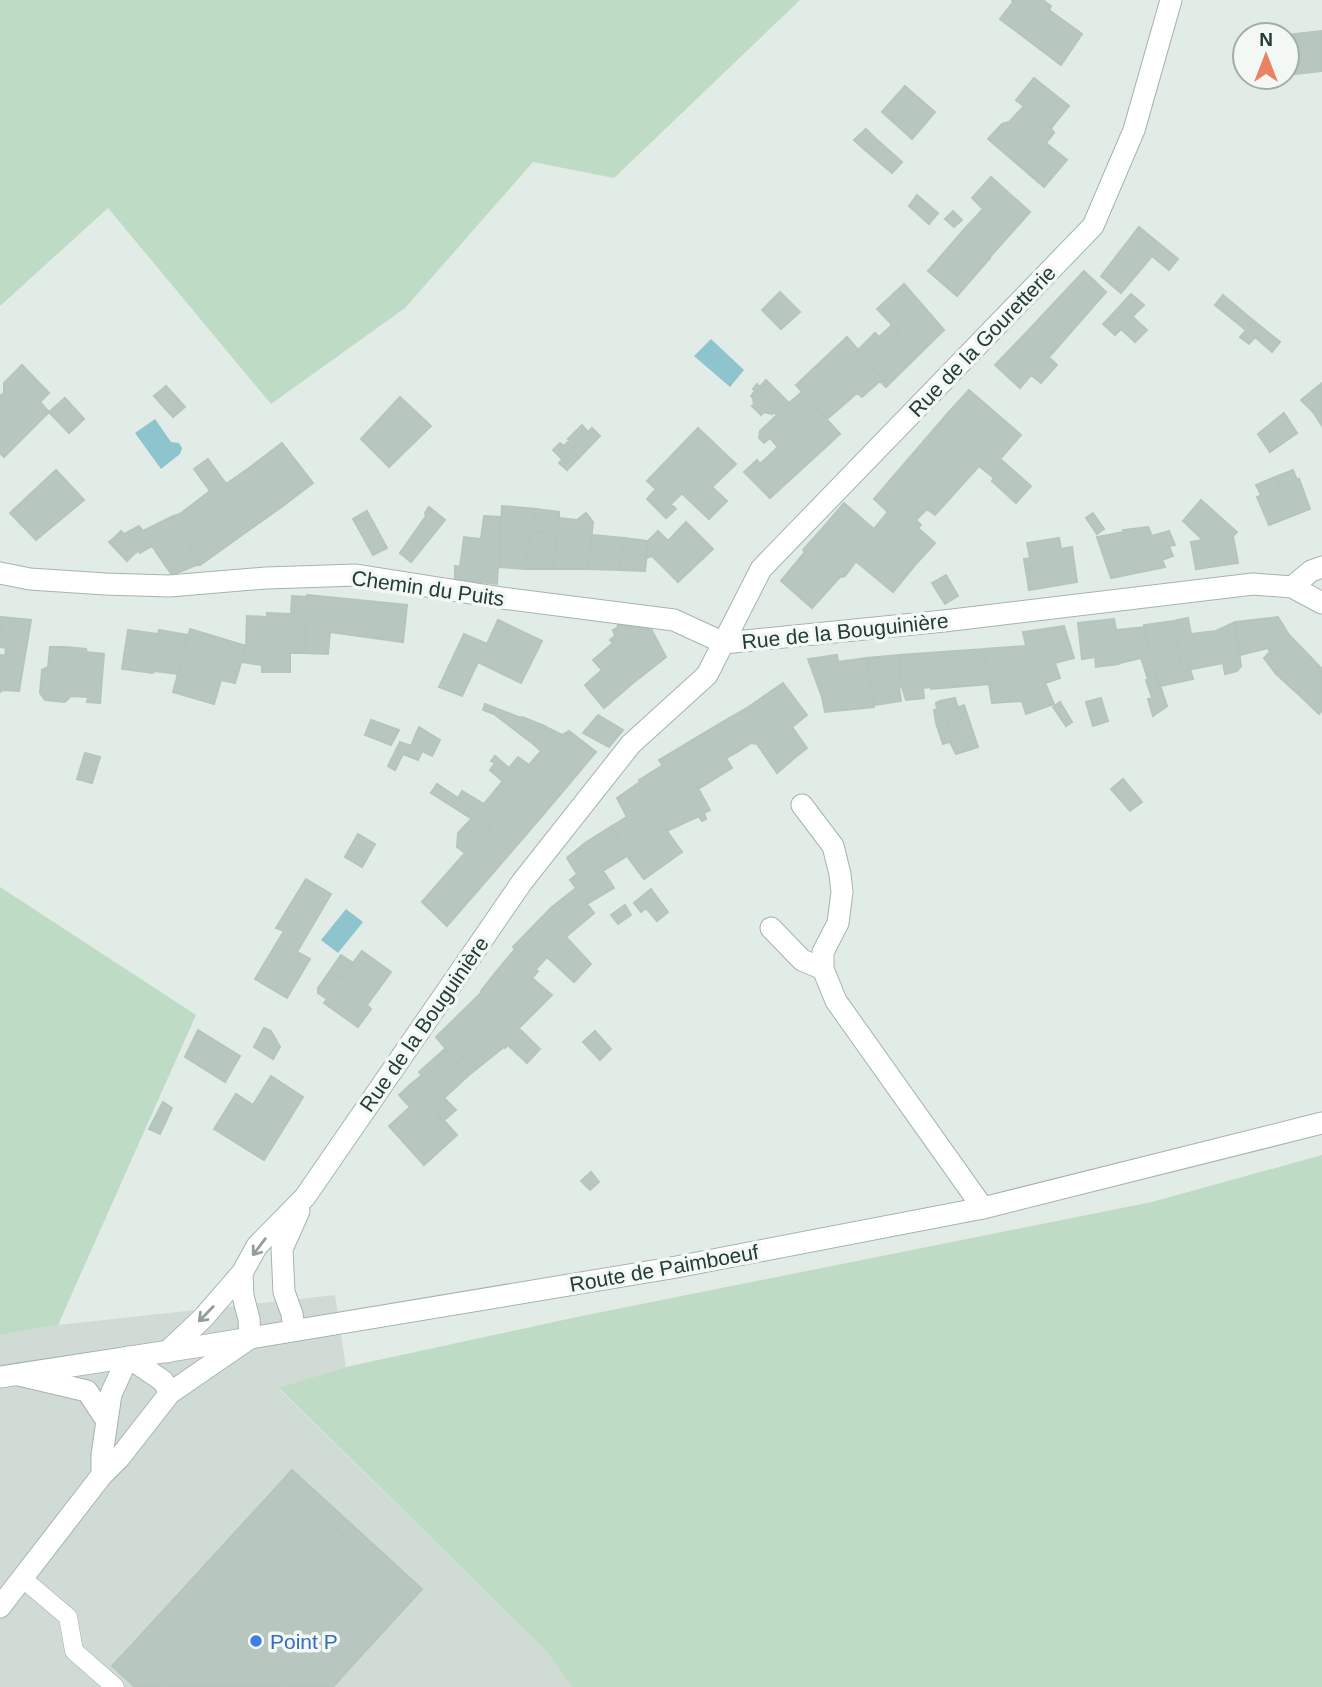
<svg xmlns="http://www.w3.org/2000/svg" width="1322" height="1687" font-family="Helvetica,sans-serif">
	<rect width="100%" height="100%" fill="#e2ece7"/>
	<path fill="#d1dbd6" d="M335,1295l11,72 -67,22 267,262 26,36h-572v-352l58,-10z"/>
	<path fill="#bddbc5" d="M0,0h800l-186,178 -81,-16 -128,146 -134,96 -163,-196 -108,98z
		M0,887l196,128 -138,310 -58,10z
		M1322,1155v532h-750l-26,-36 -267,-263 67,-21 231,-50 575,-115z"/>
	<path fill="#8ec4cd" d="M711,339l33,31 -14,17 -36,-31z
		M155,419l16,23 8,1 3,5 -2,6 -19,15 -26,-36z
		M346,909l17,13 -25,31 -17,-13z"/>
	<path fill="#b8c6c0" stroke="#b5c5be" stroke-width="2" d="M1012,0h31l8,6 -2,4 33,24 -21,31 -61,-46 13,-17z
		M1322,31v40l-35,4v-40z
		M1034,78l35,28 -18,22 -35,-28z
		M905,86l9,8 -23,26 -9,-8z
		M914,94l21,18 -23,27 -21,-19z
		M1024,106l27,22 3,5 -8,10 21,17 -23,27 -56,-48 14,-15 7,-2z
		M866,129l9,9 -10,12 -11,-10z
		M875,138l27,24 -10,11 -27,-23z
		M991,177l39,35 -41,46 -28,-25 22,-24 -11,-11z
		M917,195l21,18 -9,11 -20,-18z
		M953,211l9,9 -8,7 -9,-8z
		M1139,227l39,32 -9,11 -17,-14 -31,37 -20,-17z
		M961,233l29,25 -33,38 -29,-25z
		M1084,271l22,21 -57,65 -24,-23z
		M904,284l40,46 -56,55 -31,-34 18,-18 11,11 13,-12 -22,-23z
		M780,292l20,20 -19,17 -19,-19z
		M1131,294l13,11 -12,12 -11,-12z
		M1223,295l31,26 -8,9 -31,-25z
		M1121,305l16,16 -5,5 -4,-3 -7,6 -12,-11z
		M1109,318l12,11 -6,6 -12,-11z
		M1137,321l10,9 -12,12 -14,-13 7,-6 4,3z
		M1254,321l26,21 -8,10 -17,-15 -6,7 -9,-7z
		M892,325l7,7 -13,12 -7,-7z
		M1025,334l32,31 -16,18 -10,-8 -11,13 -25,-23z
		M847,337l41,48 -2,2 -6,-6 -18,16 -5,-4 -30,26 -31,-34z
		M22,365l27,28 -9,9 9,10 -45,45 -4,-4v-57l4,-3v-10z
		M766,380l23,23 13,-11 38,42 -70,64 -26,-26 13,-12 3,4 18,-17 -8,-9 -6,5 -5,-5 1,-7 17,-16 -4,-3 -1,2 -8,-2 -3,3 -9,-9 2,-1 -1,-7 -2,-2 4,-5 -2,-2 4,-5 3,3z
		M1322,383l-1,19 1,24 -9,-14 -12,-12z
		M166,386l19,21 -12,10 -19,-21z
		M969,390l52,45 -21,24 -52,-46z
		M400,397l31,29 -42,41 -28,-28z
		M65,398l19,21 -15,14 -20,-21z
		M948,413l83,73 -15,17 -24,-22 2,-3 -15,-12 -44,49 -8,-6 -11,11 5,5 -3,3 17,15 -20,22 -41,-36 14,-17 -14,-13z
		M1284,413l13,20 -27,19 -12,-18z
		M582,425l6,7 -26,27 -9,-9 7,-7 4,3 6,-6 -2,-1z
		M592,428l8,8 -33,34 -8,-7z
		M698,428l38,36 -24,23 15,14 -18,18 -35,-33 -10,11 -17,-16z
		M282,443l31,40 -33,25 -31,-40z
		M208,459l48,66 -56,40 -27,-49 7,-2 30,-23 -16,-22z
		M249,468l31,40 -24,17 -30,-41z
		M56,470l28,30 -48,40 -26,-27z
		M1293,470l4,10 2,-1 11,30 -41,16 -12,-28 23,-10 -5,-10z
		M1275,477l5,10 -19,8 -5,-10z
		M674,486l8,7 -11,11 -7,-7z
		M656,489l20,20 -10,9 -19,-19z
		M1201,500l36,32 -4,4 5,27 -42,6 -5,-27 12,-2 -20,-19z
		M844,503l71,62 -22,27 -51,-42 2,-2 -22,-19z
		M502,506l34,3 -3,22h-3l-5,38 -26,-2z
		M429,507l16,13 -34,42 -11,-9 26,-37 -1,-3z
		M536,509l23,3v6l18,2 9,-7 7,9 -5,47h-35l4,-35 -24,-3z
		M367,511l20,37 -14,7 -20,-36z
		M1093,513l11,16 -7,5 -11,-16z
		M173,516l26,48 -27,11 -20,-29 -12,7 -16,-19 15,-8 4,5z
		M484,516l17,1 -4,67 -42,-5v-13l5,1 4,-30 17,2z
		M686,522l27,27 -35,33 -26,-26 -6,2 2,-17 10,-10 10,10z
		M1148,527l4,9 17,-5 6,14 -6,1 4,10 -11,4 3,7 -54,11 -14,-41 27,-5 -1,-2z
		M822,529l22,19 -2,2 14,11 -11,15 -5,1 -28,31 -31,-27 24,-29 -2,-2z
		M121,531l17,20 -4,3 -18,-18z
		M530,531l27,3 -4,35h-28z
		M592,535l32,3 -4,32 -32,-1z
		M116,536l18,18 -7,7 -18,-19z
		M624,538l24,3 -3,30 -25,-1z
		M1059,538l2,11 11,-2 5,35 -48,8 -5,-31 6,-1 -3,-15z
		M946,575l12,21 -13,8 -13,-21z
		M307,595l100,10 -4,37 -73,-10 -2,22 -23,-1z
		M292,596l15,1 -2,56h-15v19h-28v-7l-21,-3 5,-16 1,-30 20,1v-4l24,1z
		M1,617l30,3 -12,71 -16,-1 -3,2v-37l5,1 1,-8 -6,-1z
		M1278,617l11,18 11,11 -24,28 -12,-16 6,-6 -2,-4 -28,7 -5,-33z
		M1188,618l3,16 25,-3 19,-9 6,44 -4,5 -12,3 -2,-11 -41,8 -9,-50z
		M1114,619l2,11 29,-3 4,25 18,54 -14,10 -5,-17 4,-1 -6,-18 2,-1 -7,-21 -21,5 -1,1 -23,3 -1,-10 -13,2 -4,-36z
		M498,620l44,21 -21,42 -43,-21 -16,34 -23,-9 25,-53 23,10z
		M1173,621l9,50 8,-2 3,10 -33,7 -11,-34 -5,-27z
		M618,624l33,5 15,28 -33,26 -29,25 -19,-23 17,-15 -9,-10 20,-17 -3,-3 5,-4 -2,-6 4,-2z
		M1064,626l10,32 -19,5 5,15 -15,5 9,21 -28,10 -4,-13 -30,2 -3,-19h1l-1,-18h-4l-1,-17 42,-3 -3,-14z
		M190,629l56,17 -11,37 -14,-3 -7,24 -41,-12z
		M128,630l30,4 1,-4 29,5 -10,39 -24,-3 -1,2 -31,-4z
		M1300,646l20,21 -23,26 -21,-19z
		M50,647h15v6l21,2 1,-3 17,2 -4,49 -13,-1 1,-5 -17,-1 -6,6 -20,-2 -5,-7 2,-23 6,-3z
		M65,647l21,2 1,3 -1,3 -21,-2z
		M984,649l1,17h4l1,18 -59,5v-2l-8,1 1,10 -18,2 -4,-13 -3,-32z
		M837,655l1,7 29,-4 7,49 -49,5 -3,-15 -14,-38z
		M899,655l3,32h-3l2,14 -27,4 -7,-47z
		M1320,667l2,2v41l-3,4 -22,-21z
		M783,683l24,32 -15,12 15,21 -9,7 -21,-30 -16,10 -14,-27z
		M955,698l12,38 -21,7 -1,-5 6,-2 -11,-35z
		M1101,698l7,23 -15,5 -7,-24z
		M940,701l11,35 -6,2 1,5 -3,1 -7,-21 -2,-13h3l-1,-7z
		M1060,702l12,20 -6,4 -13,-19z
		M485,704l36,14 1,-1 23,9 1,1 -14,16 -38,-29 -11,-4z
		M964,705l14,42 -22,7 -6,-12 17,-6 -10,-28z
		M747,708l14,27 16,-10 21,30 -21,18 -20,-29 -6,-1 -14,9 -16,-29z
		M598,715l25,15 -14,17 -26,-14z
		M371,720l28,10 -8,15 -26,-10z
		M721,723l16,29 -45,25 18,33 -6,3 2,6 -4,2 -43,-61z
		M419,727l21,13 -8,16 -10,-5 -4,9 -15,-6 -8,16 -7,-4 12,-24 11,4z
		M546,727l16,8 7,-4 27,21 -54,64 -52,-46 5,-7 -4,-2 4,-5 14,12 9,-11 11,8 12,-14 -9,-8z
		M85,753l15,4 -8,26 -15,-4z
		M726,758l6,10 -34,21 -6,-12z
		M663,765l36,51 -32,15 -28,-51z
		M1123,779l19,23 -12,9 -19,-22z
		M503,781l39,35 -31,36 -23,-23 4,-6 -13,-12 -7,8 -41,-26 6,-9 21,14 4,-7 22,13z
		M640,782l11,20 -24,15 -10,-19z
		M651,802l16,29 15,21 -38,27 -17,-23 -15,-30z
		M479,811l13,12 -4,6 23,23 -64,74 -25,-24 43,-49 -8,-6 1,-14z
		M612,826l15,30 -24,15 -18,-28z
		M358,834l17,10 -13,23 -17,-10z
		M585,843l29,45 -27,16 7,9 -26,22 -16,-28 24,-19 -6,-8 7,-6 -10,-16z
		M306,879l25,15 -34,58 13,7 -23,39 -32,-19 29,-48 -8,-3z
		M651,889l17,23 -11,9 -11,-13 -5,4 -7,-9z
		M625,905l6,10 -13,9 -7,-9z
		M552,907l16,28 -2,2 25,27 -17,18 -27,-25 -11,12 -23,-22z
		M515,949l23,22 -6,7 20,17 -16,16 -40,-39z
		M362,951l29,21 -24,33 4,4 -13,18 -34,-24 3,-4 -9,-6v-5l12,-17 11,8z
		M341,955l12,8 -12,16 -11,-8z
		M496,972l40,39 -17,17 -38,-37z
		M482,992l58,57 -13,14 -19,-18 -3,3 -16,-16 -31,31 -22,-26z
		M264,1028l7,3 9,16 -7,12 -19,-12z
		M198,1030l42,26 -15,26 -40,-25z
		M595,1031l16,18 -11,11 -17,-18z
		M489,1032l15,15 -35,28 -11,-12z
		M445,1049l24,26 -25,23 12,12 -13,11 -32,-37 11,-9 -3,-3z
		M271,1076l32,21 -39,63 -50,-31 22,-35 17,11z
		M411,1084l46,51 -33,30 -35,-39 21,-19 -11,-12z
		M163,1102l9,6 -12,26 -11,-5z
		M591,1172l8,10 -9,8 -9,-9z
		M292,1470l130,119 -9,10 -130,-119z
		M283,1480l130,119 -65,71 -28,-26 -39,43h-109l-43,-39z
		M320,1644l28,26 -15,17h-52z
		M129,1648l43,39h-37l-23,-21z"/>
	<g fill="none" stroke-linecap="round" stroke-linejoin="round">
		<defs>
			<path id="service" d="M22,1578l46,39 6,34 41,36"/>
			<path id="minor" d="M0,573l30,6 75,5 64,2 97,-8 90,-3 146,23 172,22 50,23
				M1292,587l19,-16 11,-4
				M724,643l220,-22 309,-37 39,3 30,16
				M802,805l31,41 7,28 2,18 -4,31 -15,29v17l13,32 147,207
				M771,928l31,32 21,9
				M294,1330l-2,-16 -8,-22 -2,-43 17,-38
				M167,1352l36,-34 39,-45
				M19,1375l68,16 20,30 -5,34v20
				M107,1421l4,-27 17,-37 35,24 7,12
				M0,1607l102,-132 18,-18 50,-64 80,-55 -1,-19 -6,-23 -1,-23 15,-27 48,-49 217,-315 109,-138 76,-69 54,-106 332,-343 41,-96 37,-130"/>
			<path id="tertiary" d="M0,1377l208,-32 463,-77 312,-60 339,-85"/>
		</defs>
		<use href="#service" stroke="#a5b4ae" stroke-width="19"/>
		<use href="#minor" stroke="#a5b4ae" stroke-width="23"/>
		<use href="#tertiary" stroke="#a5b4ae" stroke-width="23"/>
		<use href="#service" stroke="#fff" stroke-width="18"/>
		<use href="#minor" stroke="#fff" stroke-width="21"/>
		<use href="#tertiary" stroke="#fff" stroke-width="21"/>
	</g>
	<defs><path id="oneway-shaft" d="M-6 0H5M1.5-3L5.5 0L1.5 3" fill="none" stroke-width="1.6" stroke-linecap="round" stroke-linejoin="round" transform="scale(1.75)"/></defs>
	<g stroke="#919e9a">
		<use href="#oneway-shaft" transform="translate(259 1247) rotate(127)"/>
		<use href="#oneway-shaft" transform="translate(206 1314) rotate(134)"/>
	</g>
	<circle fill="#3f7fe0" stroke="#f3f8f5" stroke-width="2.5" cx="256" cy="1641" r="7"/>
	<g text-anchor="middle" dominant-baseline="central" stroke-width="7" stroke-linejoin="round" paint-order="stroke">
		<g font-size="21" fill="#233c35" stroke="#f3f8f5">
			<text transform="translate(982 341) rotate(-46)">Rue de la Gouretterie</text>
			<text transform="translate(428 588) rotate(8)">Chemin du Puits</text>
			<text transform="translate(845 631) rotate(-6)">Rue de la Bouguinière</text>
			<text transform="translate(424 1024) rotate(-55)">Rue de la Bouguinière</text>
			<text transform="translate(664 1268) rotate(-10)">Route de Paimboeuf</text>
		</g>
		<g font-size="21" fill="#366cbe" stroke="#f3f8f5" text-anchor="start">
			<text x="270" y="1641">Point P</text>
		</g>
	</g>
	<g transform="translate(1266 56)"><circle r="33" fill="#f3f8f5" stroke="#a0ada8" stroke-width="2"/>
	<path d="M0-5L12 26L0 18L-12 26Z" fill="#e98363"/>
	<text y="-10" font-size="19" font-weight="bold" text-anchor="middle" fill="#233c35">N</text>
	</g>
</svg>
